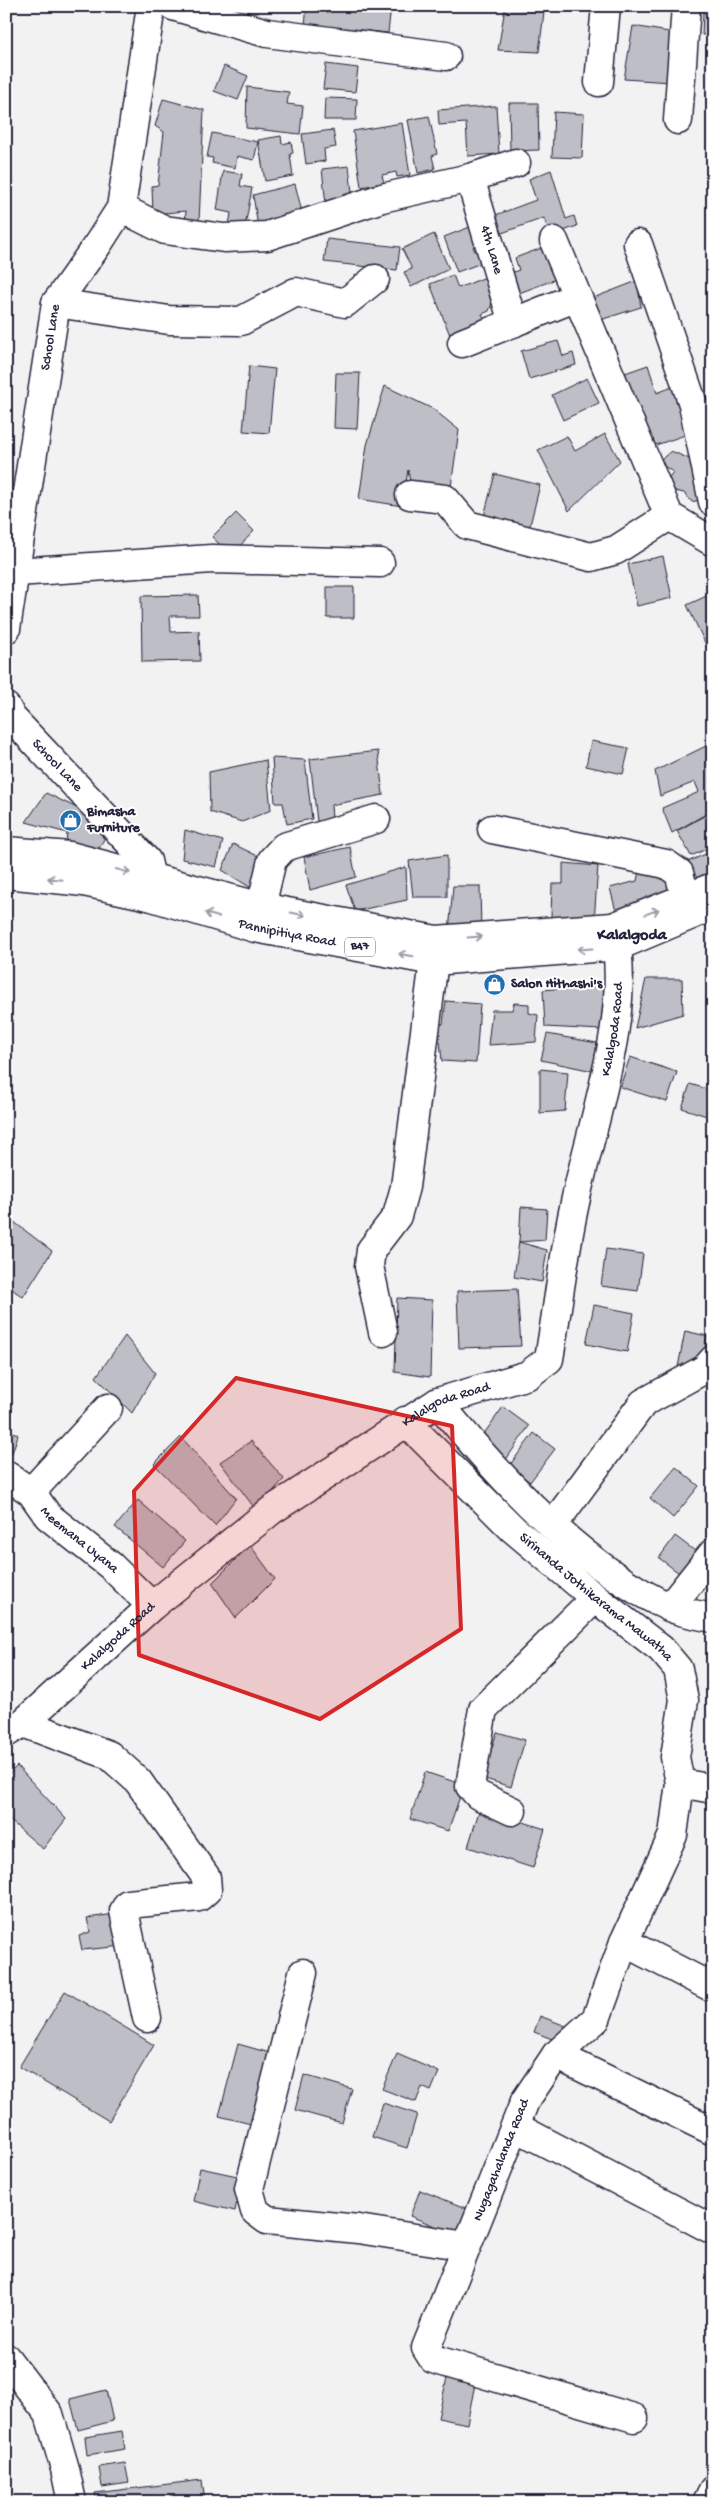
<svg xmlns="http://www.w3.org/2000/svg" width="719" height="2508" font-family="'Gochi Hand',sans-serif">
	<rect width="100%" height="100%" fill="#f2f2f3"/>
	<filter id="ink" filterUnits="userSpaceOnUse"><feTurbulence type="fractalNoise" baseFrequency=".02" numOctaves="2"/><feDisplacementMap in="SourceGraphic" scale="10" xChannelSelector="R" yChannelSelector="G"/><feConvolveMatrix kernelMatrix="1 2 1 2 8 2 1 2 1" color-interpolation-filters="sRGB"/></filter>
	<g filter="url(#ink)">
		<path fill="#bebec6" stroke="#22223b" d="M307,6h84l-3,27 -44,-5 -1,11 -39,-4z
			M505,8l39,4 -5,40 -41,-2z
			M703,12l10,1v22h-11z
			M633,26l48,8 -10,48 -47,-3z
			M326,64l32,4 -3,24 -32,-3z
			M224,66l24,10 -10,24 -24,-9z
			M247,87l42,5 -2,12 16,2 -3,28 -54,-6z
			M325,98l32,1 -1,21h-32z
			M163,99l41,11 -5,112h-14l1,-11 -33,3 -1,-28 6,-1 6,-53 -9,-6z
			M509,103h29l1,47 -29,1z
			M496,106l3,48 -31,2 -2,-33 -27,2 -1,-15z
			M554,112l30,2 -2,44 -30,-1z
			M429,116l8,38 -5,2 3,13 -17,4 -10,-53z
			M402,123l8,52 -13,2 -1,-5 -14,3 2,8 -23,4 -8,-56z
			M333,130l3,17 -12,2 1,12 -19,3 -4,-30z
			M212,133l46,9 -4,18 -17,-4 -2,12 -23,-5 1,-5 -6,-1z
			M281,136l1,8 9,-2 2,11 -3,1 3,22 -28,5 -7,-41z
			M349,166l4,35 -27,4 -4,-36z
			M551,170l15,49 8,-3 3,10 -27,10 -6,-18 -45,16 -6,-18 43,-16 -7,-21z
			M223,171l19,3 -2,12 12,2 -7,39 -16,-2 2,-12 -14,-3z
			M295,184l8,32 -45,11 -5,-32z
			M470,227l7,18 -4,1 2,6 4,-1 5,11 -27,10 -13,-35z
			M434,234l15,35 -38,18 -7,-15 8,-3 -10,-20z
			M327,239l73,8 -3,23 -73,-8z
			M547,246l12,32 -40,15 -8,-20 8,-3 -4,-12z
			M453,275l5,13 28,-11 6,17 -3,1 3,8 -3,8 -7,3 3,6 -32,23 -23,-59z
			M637,281l4,26 -44,14 -9,-21z
			M558,341l5,15 10,-3 3,12 -47,14 -8,-28z
			M648,365l9,28 18,-7 16,47 -41,14 -25,-74z
			M249,366l26,3 -6,64 -26,-2z
			M336,373h24l-3,56 -23,-1z
			M587,378l12,25 -36,17 -11,-25z
			M385,386l48,23 26,21 -9,64 -39,-6 -3,-18 -6,36 -43,-7 8,-54z
			M605,434l15,27 -51,50 -31,-61 29,-14 8,15z
			M671,451l30,13 2,35 -11,3 -8,-9 -9,-2 -8,-11 6,-8 -15,-10z
			M495,474l45,11 -12,48 -45,-13z
			M236,513l18,18 -23,24 -19,-18z
			M663,556l9,42 -35,8 -9,-42z
			M327,587h27v31h-27z
			M713,593v52l-6,2 -20,-42z
			M198,595l1,21h-29l1,16 28,-1 1,30 -58,1 -1,-66z
			M591,741l38,7 -6,26 -37,-8z
			M708,745l5,10v55l-41,23 -10,-25 37,-16 -4,-10 -35,14 -5,-25z
			M378,751l5,44 -52,10 1,14 -15,3 -7,-63z
			M272,758l33,2 7,59 -25,5 -4,-21h-8z
			M266,760l5,50 -29,12 -32,-10 -1,-40z
			M46,793l35,17 16,16 7,13 -6,12 -32,-9 1,-9 -41,-11z
			M713,811v35l-22,10 -14,-25z
			M185,830l38,11 -7,26 -34,-8z
			M233,844l31,15 -11,30 -31,-19z
			M350,847l6,30 -46,13 -6,-33z
			M713,851v27l-17,7 -9,-23z
			M447,855v42h-34l-4,-36z
			M563,863l35,3 -4,56 -43,-5 1,-33h11z
			M406,867l1,33 -52,11 -9,-26z
			M639,870l32,9 8,16 -61,24 -8,-31 27,-7z
			M453,886h27l1,46h-32z
			M646,979h36l1,35 -48,14z
			M616,983l-5,26 -9,3 -1,18 -56,-3 -2,-37z
			M446,1001l34,3 -4,59 -34,-2 -2,-20 -6,-1 2,-16h7z
			M514,1003l15,1v9l9,2 -2,27 -48,3 4,-35h20z
			M547,1034l50,9 -4,28 -52,-11z
			M630,1057l47,15 -10,30 -47,-15z
			M540,1069l28,3 -3,39 -25,2z
			M690,1084l23,7v27l-31,-10z
			M521,1207l26,2 -2,31 -26,2z
			M14,1222l38,29 -29,46 -17,-12v-49z
			M519,1242l28,8 -5,32 -28,-5z
			M606,1249l37,5 -5,37 -37,-5z
			M517,1289l4,57 -62,2 -2,-57z
			M397,1298l35,2 -2,77 -35,-5z
			M594,1305l40,8 -7,39 -41,-8z
			M685,1331l22,5 -6,35 -23,-4z
			M125,1336l30,37 -23,40 -36,-36z
			M503,1407l26,19 -24,35 -27,-19z
			M6,1427l12,8 -6,18 -6,-4z
			M534,1433l21,16 -25,33 -21,-16z
			M181,1437l55,61 -21,28 -61,-62z
			M251,1441l33,38 -28,31 -36,-48z
			M676,1467l23,19 -26,32 -23,-20z
			M138,1500l47,41 -22,26 -48,-40z
			M675,1536l28,21 -16,22 -28,-21z
			M250,1545l25,34 -39,39 -24,-35z
			M497,1732l28,8 -14,47 -29,-9z
			M17,1766l49,53 -23,30 -37,-32v-40z
			M425,1772l39,13 -16,46 -38,-12z
			M480,1808l65,21 -12,39 -65,-21z
			M122,1913l2,33 -42,4 -3,-14 11,-4 -3,-14z
			M65,1991l89,54 -45,76 -90,-54z
			M540,2016l31,12 -6,16 -31,-12z
			M238,2044l32,9 -19,71 -32,-8z
			M397,2054l42,18 -8,19 -9,-4 -6,15 -34,-13z
			M304,2075l48,14 -10,34 -47,-13z
			M383,2103l34,11 -10,34 -35,-11z
			M200,2168l42,9 -7,34 -42,-10z
			M420,2190l48,19 -11,26 -47,-19z
			M448,2373l28,6 -9,45 -29,-6z
			M106,2390l7,31 -35,9 -8,-31z
			M122,2431l3,18 -38,6 -2,-18z
			M125,2463l4,20 -27,4 -3,-20z
			M202,2480l3,22h-109l-1,-9z"/>
		<g fill="none" stroke-linecap="round" stroke-linejoin="round">
			<defs>
				<g id="minor">
					<path d="M173,6l94,27 179,23"/>
					<path d="M599,82l7,-76"/>
					<path d="M678,120l8,-114"/>
					<path id="s1" d="M470,178l43,145"/>
					<path d="M121,208l44,22 59,8 43,-2 115,-38 88,-20 46,-15"/>
					<path d="M554,241l115,275"/>
					<path d="M638,244l55,160 20,98"/>
					<path d="M56,303l113,17 72,1 55,-29 49,11 30,-24"/>
					<path d="M462,343l115,-46"/>
					<path d="M410,495l35,4 22,26 124,32 25,-7 53,-34"/>
					<path d="M669,516l44,26"/>
					<path d="M16,572l196,-13 168,4"/>
					<path id="s2" d="M6,629l50,-326 42,-59 23,-36 30,-202"/>
					<path id="s3" d="M6,707l6,11 135,143 4,17 -2,18"/>
					<path d="M492,829l174,35 13,9 7,25"/>
					<path d="M266,908l-2,-14 8,-34 12,-13 92,-28"/>
					<path d="M383,1332l-14,-66 2,-16 26,-34 8,-29 29,-226"/>
					<path d="M438,1402c59,73 143,165 231,205 13,6 30,8 44,11"/>
					<path id="s4" d="M405,1421l108,108 82,69 66,51 17,20 6,31 -9,57 5,26 33,6"/>
					<path id="s5" d="M6,1475l25,17 17,24 63,50 41,40"/>
					<path d="M31,1492l77,-84"/>
					<path d="M553,1525l90,-122 62,-34 8,-9"/>
					<path d="M670,1607l43,-54"/>
					<path d="M23,1723l86,32 29,26 68,96 1,13 -8,7 -71,7 -4,7 23,107"/>
					<path id="s6" d="M6,1733l17,-10 129,-117 120,-96 166,-108 90,-27 21,-16c9,-53 15,-108 27,-161 17,-80 58,-191 37,-271"/>
					<path d="M512,1811l-34,-16 -8,-9 13,-77 112,-111"/>
					<path d="M624,1942l89,46"/>
					<path d="M303,1973l-54,216 6,22 12,9 91,9 108,17"/>
					<path d="M556,2055l157,76"/>
					<path d="M516,2127l197,103"/>
					<path d="M6,2358l43,56 16,55 7,33"/>
					<path id="s7" d="M634,2418l-201,-59 -7,-11 99,-247 31,-46 40,-36 28,-77 49,-107 7,-52"/>
					<path d="M707,2502l6,-12"/>
				</g>
				<g id="major">
					<path d="M6,851l64,5 196,52 170,32 177,-13 100,-40"/>
					<path id="s8" d="M6,874l78,8 65,14 106,32 179,33 184,-15 95,-40"/>
				</g>
			</defs>
			<use href="#minor" stroke="#22223b" stroke-width="31"/>
			<use href="#major" stroke="#22223b" stroke-width="31"/>
			<use href="#minor" stroke="#fff" stroke-width="28"/>
			<use href="#major" stroke="#fff" stroke-width="28"/>
		</g>
		<defs><path id="oneway-shaft" d="M-6 0H5M1.5-3L5.5 0L1.5 3" fill="none" stroke-width="1.6" stroke-linecap="round" stroke-linejoin="round" transform="scale(1.25)"/></defs>
		<g stroke="#9c9ca7">
			<use href="#oneway-shaft" transform="translate(123 871) rotate(15)"/>
			<use href="#oneway-shaft" transform="translate(55 879) rotate(-175)"/>
			<use href="#oneway-shaft" transform="translate(652 912) rotate(-21)"/>
			<use href="#oneway-shaft" transform="translate(298 914) rotate(11)"/>
			<use href="#oneway-shaft" transform="translate(212 915) rotate(-163)"/>
			<use href="#oneway-shaft" transform="translate(475 937) rotate(-4)"/>
			<use href="#oneway-shaft" transform="translate(585 949) rotate(176)"/>
			<use href="#oneway-shaft" transform="translate(406 955) rotate(-170)"/>
		</g>
	</g>
	<path fill="#d62828" fill-opacity="0.2" stroke="#d62828" stroke-width="4" stroke-linejoin="round" d="M236,1378l216,48 9,203 -141,90 -181,-64 -5,-164z"/>
	<defs>
		<symbol id="shop-disc" viewBox="-11 -11 22 22"><circle r="9.5" fill="#1f6fb2" stroke="#fff"/><path d="M-5-2.5h2.3a2.7 3.5 0 0 1 5.4 0H5L5.5 6h-11ZM-1.5-2.5h3a1.5 2.3 0 0 0-3 0Z" fill="#fff"/></symbol>
	</defs>
	<g fill-rule="evenodd">
		<use href="#shop-disc" x="58" y="808" width="25" height="25"/>
		<use href="#shop-disc" x="482" y="972" width="25" height="25"/>
	</g>
	<g text-anchor="middle" dominant-baseline="central" stroke-width="4" stroke-linejoin="round" paint-order="stroke">
		<rect fill="#fff" stroke="#646476" stroke-width="1" x="345" y="937.5" width="30" height="19" rx="4"/>
		<g font-size="12" font-weight="bold" fill="#22223b">
			<text x="360" y="947">B47</text>
		</g>
		<g font-size="14" fill="#22223b" stroke="#fff">
			<text stroke="none"><textPath href="#s1" startOffset="75">4th Lane</textPath></text>
			<text stroke="none"><textPath href="#s2" startOffset="295">School Lane</textPath></text>
			<text stroke="none"><textPath href="#s3" startOffset="78">School Lane</textPath></text>
			<text stroke="none"><textPath href="#s8" startOffset="288">Pannipitiya Road</textPath></text>
			<text stroke="none"><textPath href="#s6" startOffset="1002">Kalalgoda Road</textPath></text>
			<text stroke="none"><textPath href="#s6" startOffset="552">Kalalgoda Road</textPath></text>
			<text stroke="none"><textPath href="#s5" startOffset="99">Meemana Uyana</textPath></text>
			<text stroke="none"><textPath href="#s4" startOffset="260">Sirinanda Jothikarama Mawatha</textPath></text>
			<text stroke="none"><textPath href="#s6" startOffset="148">Kalalgoda Road</textPath></text>
			<text stroke="none"><textPath href="#s7" startOffset="425">Nugagahalanda Road</textPath></text>
		</g>
		<g font-size="14" font-weight="bold" fill="#22223b" stroke="#fff" text-anchor="start">
			<text x="87" y="812">Bimasha<tspan x="87" dy="16">Furniture</tspan></text>
			<text x="511" y="984">Salon Hithashi's</text>
		</g>
		<g font-size="16" font-weight="bold" fill="#22223b" stroke="#fff">
			<text x="632" y="936">Kalalgoda</text>
		</g>
	</g>
	<rect width="719" height="2508" fill="none" stroke="#fff" stroke-width="25"/>
	<rect x="12" y="12" width="694" height="2483" fill="none" stroke="#22223b" stroke-width="2" filter="url(#ink)"/>
</svg>
